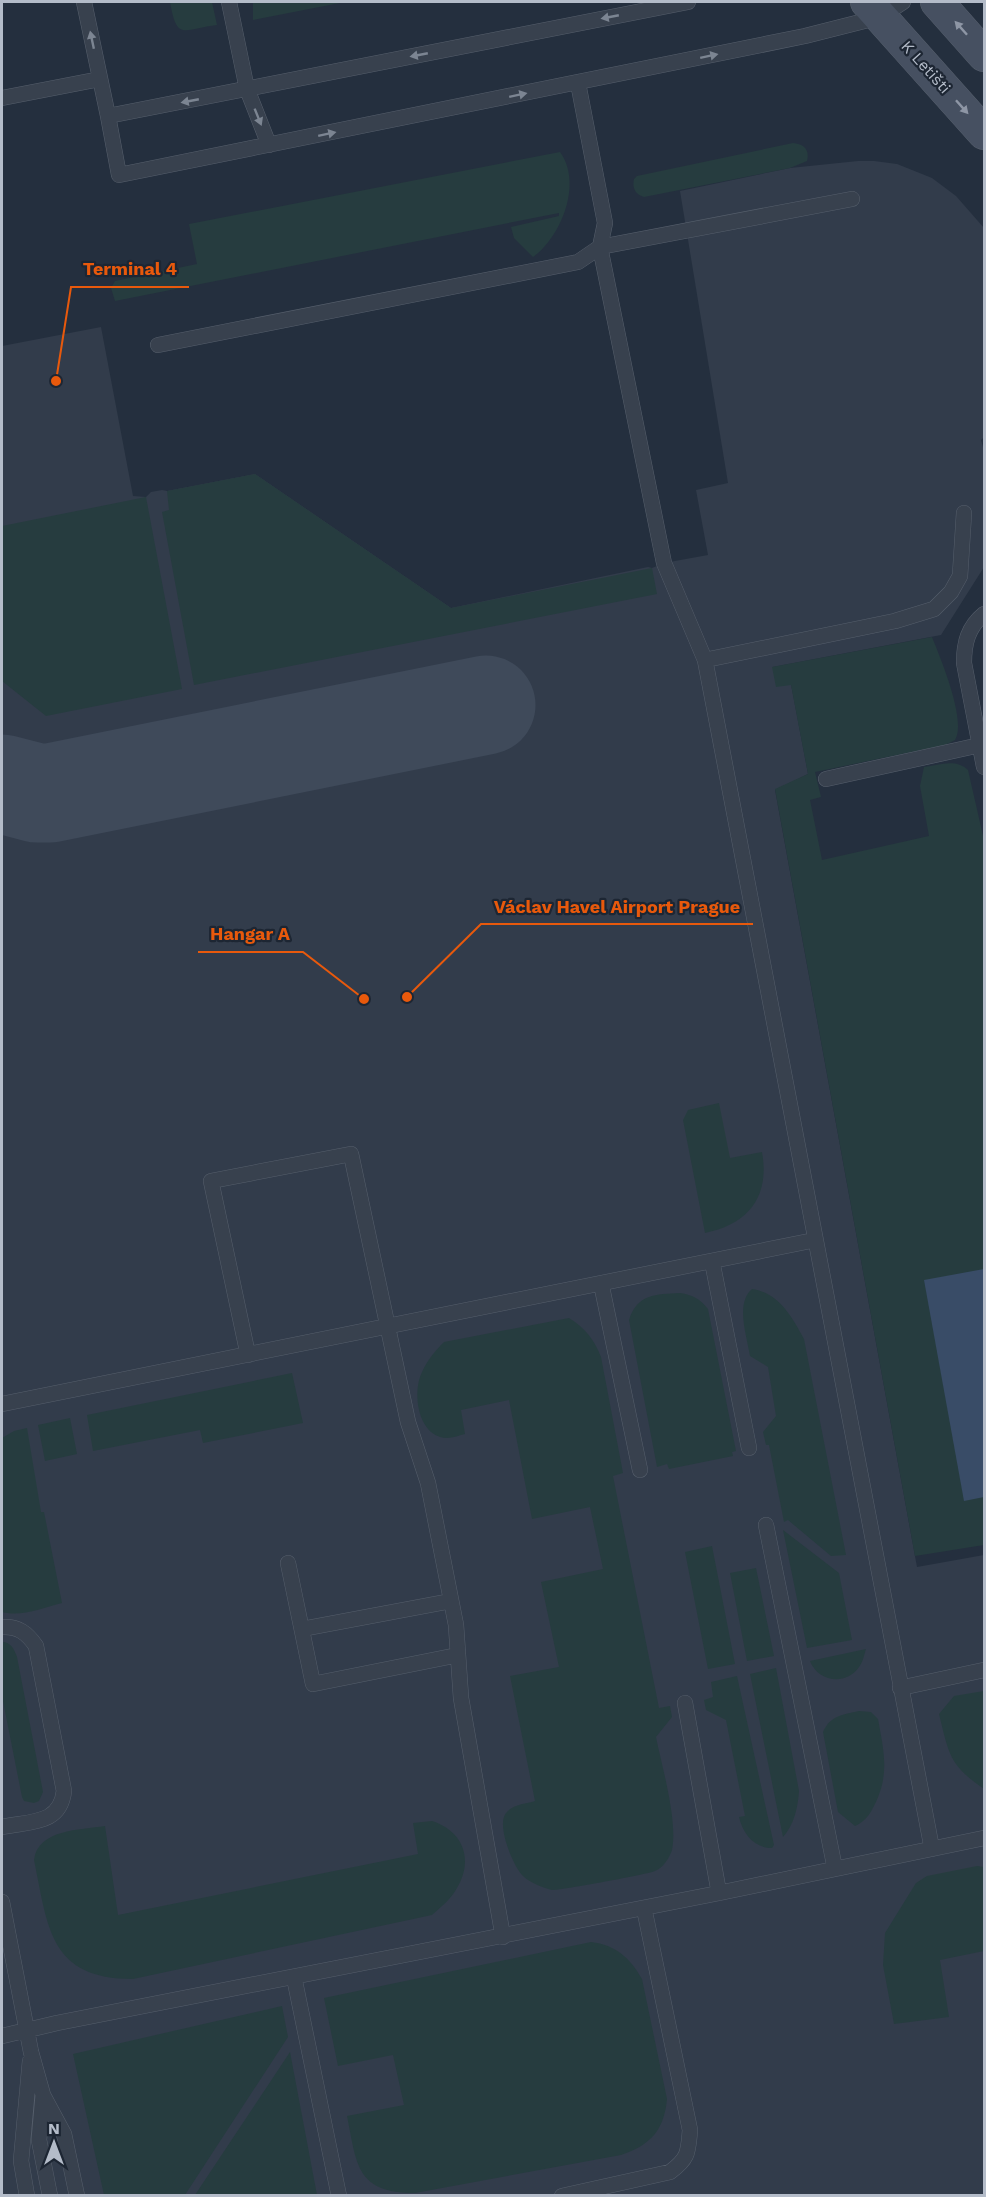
<svg xmlns="http://www.w3.org/2000/svg" width="986" height="2197" font-family="'Work Sans',sans-serif">
	<rect width="100%" height="100%" fill="#242f3e"/>
	<path fill="#323c4b" d="M858,161h16l23,3 35,14 24,18 28,32v209l-3,3 3,11v116l-43,68 -168,32 18,17 17,90 -33,16 142,777 67,-12v640l-982,1v-1850l99,-19 32,169 13,1 5,-5 11,-2 5,1 88,-17 196,134 197,-41 4,1 12,-5 44,-8 -12,-65 32,-7 -48,-292 110,-23z"/>
	<path fill="#263c3f" d="M170,2h42l5,23c-34,4 -40,17 -47,-23z
		M253,2h92l-92,18z
		M793,143c11,1 17,7 14,18l-17,7 -146,29c-9,-3 -12,-9 -10,-18l3,-3z
		M560,152c23,31 1,85 -27,105l-19,-19 -3,-11 48,-11v-3l-444,88 -4,-13 4,-7 82,-17 -8,-40z
		M255,474l196,134 201,-40 5,26 -463,91 -32,-173 7,-2 -2,-19z
		M146,497l36,192 -136,27 -44,-35v-155z
		M932,637c8,20 35,84 23,103l-10,5 -130,27 6,25 -11,3 12,60 107,-24 -9,-50 4,-19c15,-2 32,-9 44,3l16,70v705l-69,11 -140,-767 33,-15 -17,-89 -15,2 -4,-20z
		M719,1103l11,55 32,-6c8,44 -13,72 -57,81l-22,-113 5,-10z
		M752,1289c27,4 40,28 52,50l42,216 -15,1 -43,-36 -4,2 -15,-77h-3l-3,-13 13,-16 -8,-49 -18,-11c-3,-19 -15,-53 2,-67z
		M680,1293c13,2 20,6 28,16l28,142 -4,1 1,4 -64,13 -2,-5 -10,3 -28,-147c8,-26 27,-26 51,-27z
		M569,1318c16,10 25,21 32,39l22,116 -10,3 46,232 11,-2 2,11 -16,20c6,30 22,84 16,113 -2,7 -9,18 -17,21 -6,3 -98,20 -103,19 -9,-2 -23,-8 -29,-14 -10,-10 -27,-51 -17,-63 7,-9 20,-9 29,-12l-25,-125 49,-9 -18,-85 62,-13 -13,-62 -58,12 -23,-119 -48,10 4,24c-5,1 -12,4 -18,4 -28,-1 -34,-41 -27,-61 5,-14 13,-24 24,-35z
		M292,1373l11,50 -100,20 -3,-13 -107,21 -6,-36z
		M70,1418l7,36 -32,7 -7,-36z
		M27,1428l14,84h3l18,91c-19,5 -41,14 -60,9v-174l12,-7z
		M783,1530l56,43 13,67 -45,8z
		M712,1546l23,118 -27,5 -23,-117z
		M756,1568l18,88 -27,5 -17,-88z
		M2,1642c9,0 12,7 15,15l26,135 -4,9 -5,2 -10,-2 -2,-4 -20,-101z
		M866,1649c-2,6 -3,13 -7,18 -13,19 -41,15 -49,-6z
		M776,1668l23,123c-1,16 -5,34 -16,46l-33,-163z
		M737,1676l37,169 -2,3c-18,0 -29,-14 -33,-31l6,-1 -19,-96 -20,-10 -2,-10 9,-3 -2,-15z
		M984,1691v98c-35,-24 -35,-35 -45,-75l15,-18z
		M859,1711l12,1 7,7c6,33 12,56 -4,87 -5,10 -10,16 -19,20l-17,-14 -15,-80c8,-17 19,-17 36,-21z
		M432,1821c31,10 42,38 25,67 -6,11 -16,19 -25,27l-299,64c-84,0 -85,-52 -99,-119 4,-31 46,-30 71,-34l13,89 300,-61 -5,-31z
		M977,1866l7,1v84l-44,9 9,57 -55,7 -11,-59 2,-32 31,-50 11,-7z
		M591,1942c25,3 39,16 51,37l25,120c-3,31 -16,46 -46,56l-206,38c-59,0 -58,-28 -68,-77l57,-11 -11,-50 -55,11 -14,-68z
		M282,2006l6,31 -103,158h-81l-31,-141z
		M290,2052l27,143h-122z"/>
	<path fill="#394c67" d="M984,1269v228l-20,4 -40,-221z"/>
	<g fill="none" stroke-linecap="round" stroke-linejoin="round">
		<path stroke="#3f4a5a" stroke-width="99" d="M2,784l35,9h13l436,-88"/>
		<defs>
			<path id="service" d="M84,2l24,114
				M229,2l18,87 22,56
				M688,2l-580,114 11,59 686,-139 75,-19 23,-15
				M578,83l27,140 -5,24 64,316 41,97 227,1189
				M2,98l98,-19
				M158,345l420,-83 22,-15 252,-48
				M984,614c-16,13 -20,29 -20,49l20,104
				M705,660l190,-39 39,-12 17,-17 9,-16 4,-63
				M826,779l154,-34
				M712,1261l37,187
				M601,1283l39,187
				M248,1355l-37,-174 140,-27 57,268 20,61 28,142 5,73 42,239
				M2,1404l813,-164
				M766,1525l69,344
				M288,1563l25,121 145,-29
				M2,1627c16,-1 25,6 34,19l28,145c-4,34 -34,30 -62,36
				M302,1629l149,-28
				M900,1688l84,-18
				M685,1703l34,190
				M2,1902l29,150 12,43 21,39 13,62
				M294,1977l45,219
				M2,2036l55,-13 662,-130 265,-55
				M43,2095l-4,45 11,56
				M27,2196l-6,-35 9,-100
				M562,2196l108,-24c19,-14 18,-20 20,-42l-46,-222"/>
			<path id="secondary" d="M867,2l117,131
				M937,2l47,53"/>
		</defs>
		<use href="#service" stroke="#565f6c" stroke-width="16"/>
		<use href="#secondary" stroke="#565f6c" stroke-width="34"/>
		<use href="#service" stroke="#38414e" stroke-width="15"/>
		<use href="#secondary" stroke="#465061" stroke-width="33"/>
	</g>
	<defs><path id="oneway-solid" d="M-6-.8H1V-3.2L6.5 0L1 3.2V.8H-6Z" transform="scale(1.5)"/></defs>
	<g fill="#7c8592">
		<use href="#oneway-solid" transform="translate(610 17) rotate(169)"/>
		<use href="#oneway-solid" transform="translate(92 40) rotate(-102)"/>
		<use href="#oneway-solid" transform="translate(419 55) rotate(169)"/>
		<use href="#oneway-solid" transform="translate(709 56) rotate(-12)"/>
		<use href="#oneway-solid" transform="translate(518 95) rotate(-12)"/>
		<use href="#oneway-solid" transform="translate(190 101) rotate(169)"/>
		<use href="#oneway-solid" transform="translate(258 117) rotate(68)"/>
		<use href="#oneway-solid" transform="translate(327 134) rotate(-12)"/>
	</g>
	<g fill="#8e96a5">
		<use href="#oneway-solid" transform="translate(961 28) rotate(-132)"/>
		<use href="#oneway-solid" transform="translate(962 107) rotate(48)"/>
	</g>
	<g text-anchor="middle" dominant-baseline="central" stroke-width="4.5" stroke-linejoin="round" paint-order="stroke">
		<g font-size="16" fill="#b4bcc9" stroke="#1d2633">
			<text transform="translate(926 67) rotate(48)">K Letišti</text>
		</g>
	</g>
	<path fill="none" stroke="#e8590c" stroke-width="2" d="M56 381L71 287H189M407 997L481 924H753M364 999L303 952H198"/>
	<g fill="#e8590c" stroke="#1d2633" stroke-width="2">
		<circle cx="56" cy="381" r="6"/>
		<circle cx="407" cy="997" r="6"/>
		<circle cx="364" cy="999" r="6"/>
	</g>
	<g font-size="18" text-anchor="middle" font-weight="bold" fill="#e8590c" stroke="#1d2633" stroke-width="4.5" stroke-linejoin="round" paint-order="stroke">
		<text x="130" y="275">Terminal 4</text>
		<text x="617" y="913">Václav Havel Airport Prague</text>
		<text x="250" y="940">Hangar A</text>
	</g>
	<rect width="986" height="2197" fill="none" stroke="#b4bcc9" stroke-width="6"/>
	<g transform="translate(54 2143)" stroke="#1d2633" stroke-width="4.5" paint-order="stroke">
	<path d="M0-4.5L10 22L0 15L-10 22Z" fill="#b4bcc9"/>
	<text y="-9" font-size="16" font-weight="bold" text-anchor="middle" fill="#b4bcc9">N</text>
	</g>
</svg>
